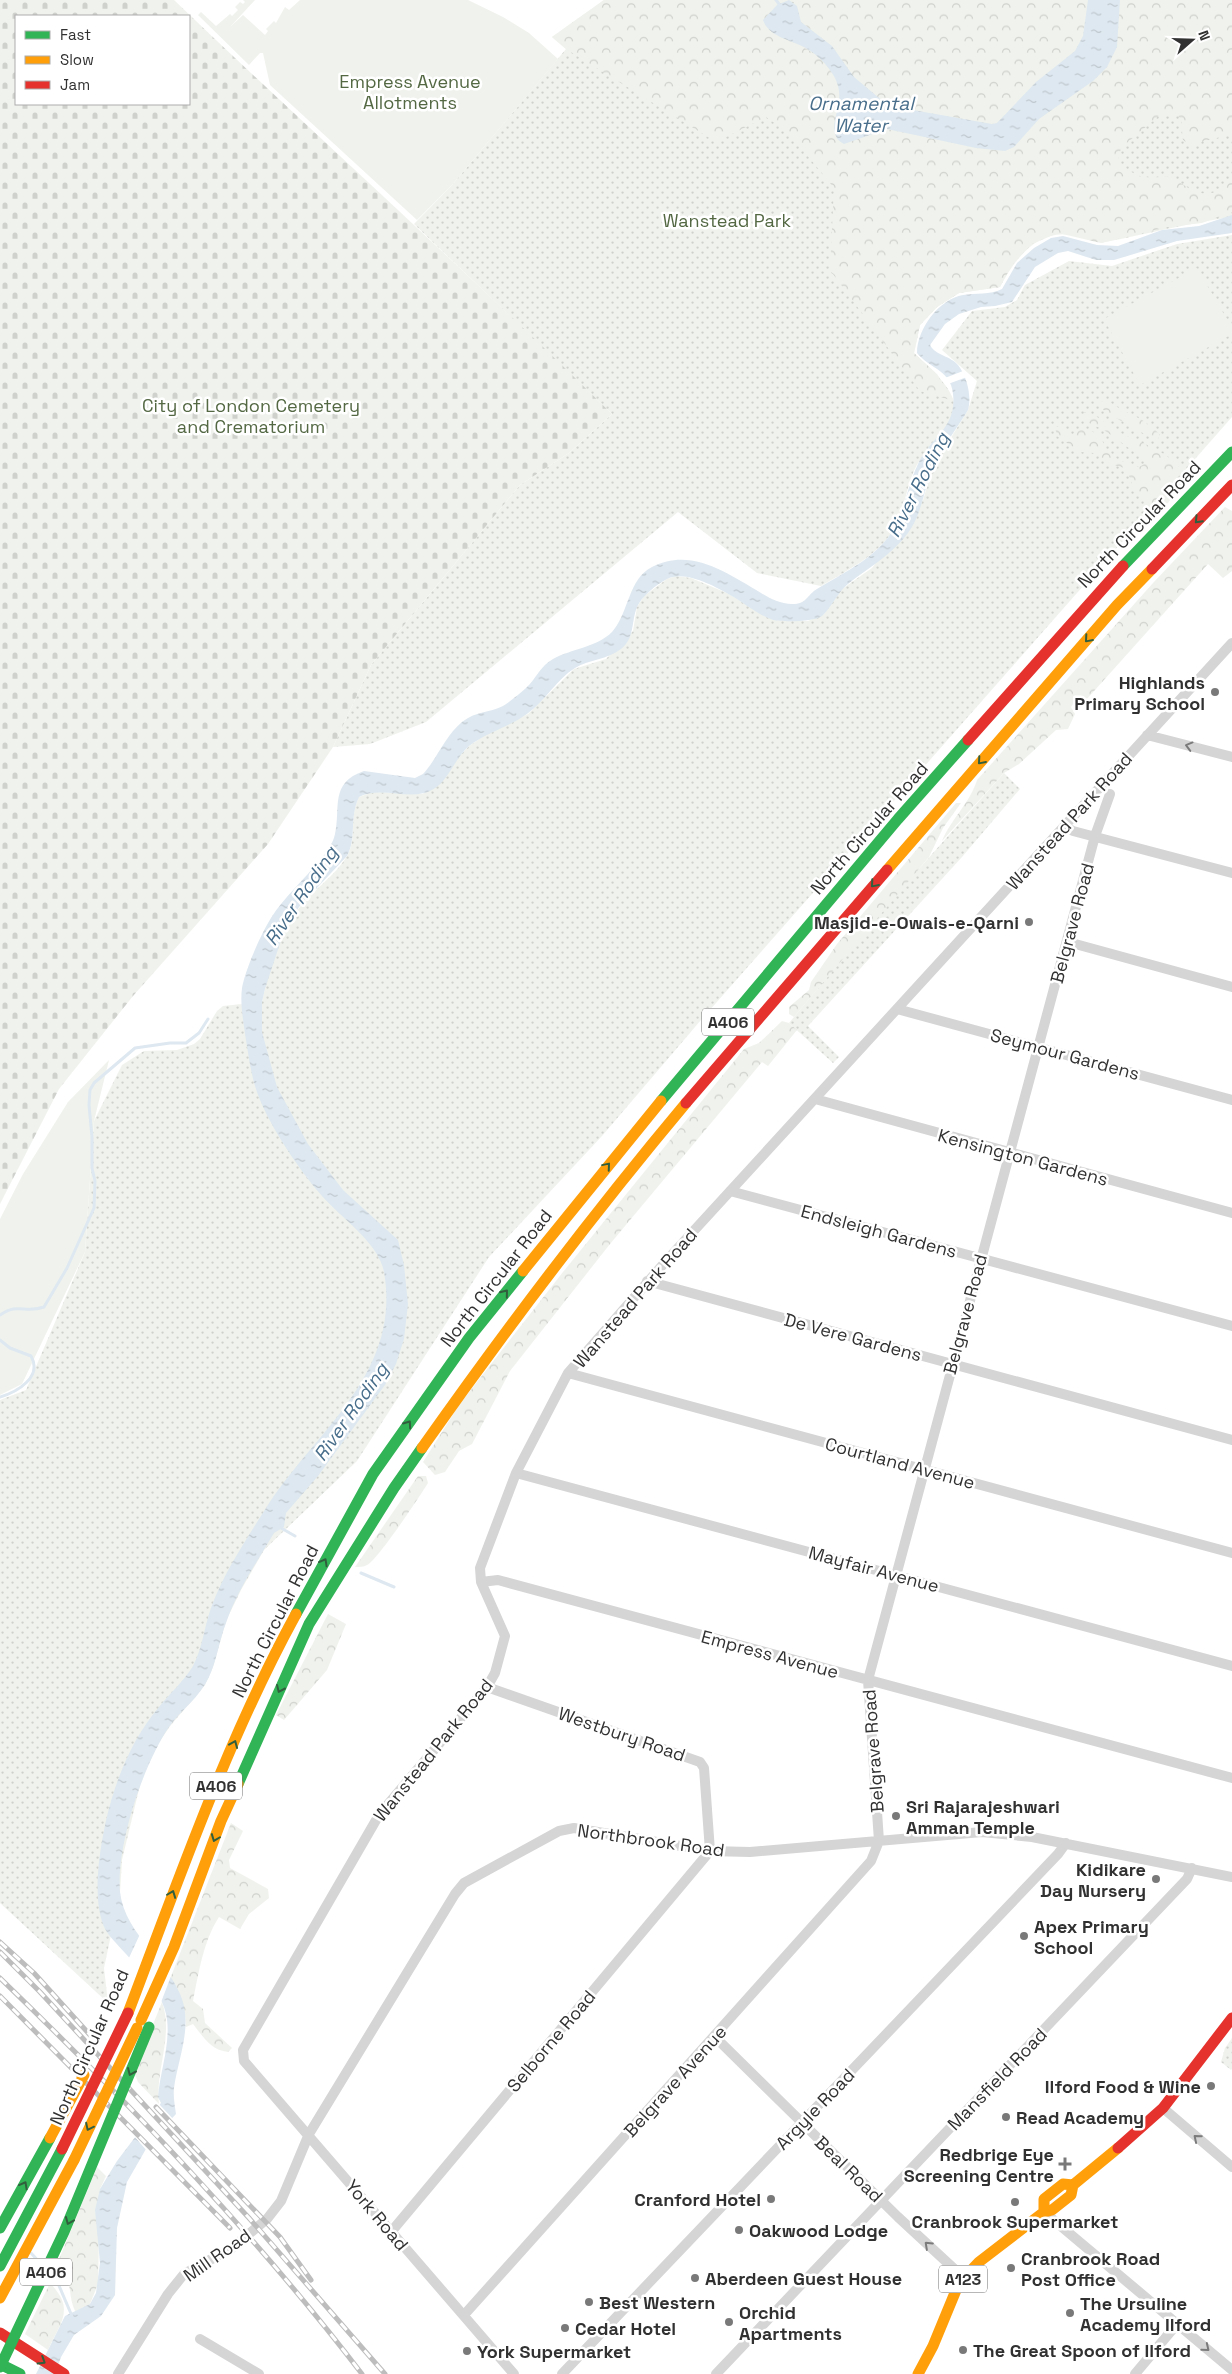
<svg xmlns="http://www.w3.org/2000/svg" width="1232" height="2374" font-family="'Space Grotesk',sans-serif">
	<defs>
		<pattern id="grass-dots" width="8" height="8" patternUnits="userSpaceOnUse" patternTransform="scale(1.25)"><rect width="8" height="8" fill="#f0f3ed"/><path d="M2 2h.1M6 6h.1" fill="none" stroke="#ced1cc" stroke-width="1.8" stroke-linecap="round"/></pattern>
		<pattern id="forest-crowns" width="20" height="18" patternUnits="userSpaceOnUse" patternTransform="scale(1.25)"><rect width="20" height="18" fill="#f0f3ed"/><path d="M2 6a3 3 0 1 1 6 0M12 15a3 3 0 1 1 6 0" fill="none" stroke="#ced1cc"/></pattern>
		<pattern id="cemetery-stones" width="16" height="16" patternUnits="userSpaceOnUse" patternTransform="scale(1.25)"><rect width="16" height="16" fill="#f0f3ed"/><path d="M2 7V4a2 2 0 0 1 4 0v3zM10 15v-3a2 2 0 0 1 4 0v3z" fill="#ced1cc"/></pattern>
		<pattern id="water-ripples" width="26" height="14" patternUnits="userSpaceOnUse" patternTransform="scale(1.25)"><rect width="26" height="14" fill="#dee8f0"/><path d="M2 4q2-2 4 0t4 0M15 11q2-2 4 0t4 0" fill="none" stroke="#bfc7ce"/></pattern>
	</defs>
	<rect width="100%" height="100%" fill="#fff"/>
	<path fill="url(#grass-dots)" d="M604,0h628v217c-43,6 -85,17 -127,25 -11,2 -23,-6 -34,-7 -34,-6 -57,25 -71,52l-41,6 -22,14 -17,18 -6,28c12,12 37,32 40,50 3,21 -23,42 -34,57 -12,17 -14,42 -22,61 -13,31 -50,49 -77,65l-64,-13 -79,-61 -252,210 -56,22 -37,3 38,-82 149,-180 49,-32 43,-39 -198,-190 38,-39 114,-136 -14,-12z
		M1232,235v182l-531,603 -99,116 -113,121 -132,204 -93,89 -23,40 -15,31 -13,46 -8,18 -34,40 -14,20 -16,36 -19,79 -2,32 -16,76 4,35 -108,-100v-503l26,-10 59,-138 9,-131 28,-56 22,-14 33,-1 17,-6 6,-5 17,-28 6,-5 39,-4c8,-33 16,-69 38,-95 14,-18 35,-31 47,-51 10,-16 2,-39 12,-59l14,-5 50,2 46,-48 19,-13 40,-19 46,-45 32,-10 27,-28 4,-24 7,-11 23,-17 9,-3 15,2 36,15 46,27 35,1 16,-7 18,-25 30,-21 51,-68 10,-33 35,-57 9,-29 -35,-31 30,-39 33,-4 12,-7 8,-15 44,-24 43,5 65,-22z
		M1004,773l16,16 -58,68 -154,169 31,31 -6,6 -44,-40 104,-125z
		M1232,2038v31l-1,1 -10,-8 4,-14z"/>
	<path fill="url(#forest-crowns)" d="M604,0h484l-5,36 -8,15 -39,31 -39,41 -5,1 -102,-18 -5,-3 -31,-26 -22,-31 -31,-24 -7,-20c-16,-2 -22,11 -29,22 10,11 23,15 36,22 17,8 38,27 39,46 1,13 -3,27 -5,39l9,13 43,-15 89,19 29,3 9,-4 25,-28 54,-38 14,-14 10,-20 3,-47h112v134l-42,11 -7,-5c-3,-20 5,-26 -22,-26l-40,34 -3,13c18,18 28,18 53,15 22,17 41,28 61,2v34l-30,11 -34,4 -67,16 -43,-10 -26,11 -20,21 -12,22 -41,6 -22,14 -17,18 -6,28 23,21 17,27 -34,-10 -90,-121 4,-82 -45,-55 -23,-16 -50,25 -150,-93 -14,-12z
		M1107,400c19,15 37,16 53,35l-3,6 -50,-28 -11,-10z
		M1084,412c12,1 22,13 33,19 22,12 60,22 69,48l-18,24 -7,4 -7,-2 -20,-13 -3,-12 -6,-12 -12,-3 -19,-12 -14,-1 -23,-16 -2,-9 7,-1 9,9 13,-7c25,9 14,15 28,27 8,7 18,9 27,12l9,-5 -44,-32 -17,-8z
		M1225,507l7,4v60l-9,7 -15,-14 -122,136 -7,-4 -8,11 4,7 -7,15 -12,1 -37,34 -15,9 -62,68c9,-22 28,-38 35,-61l176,-197z
		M956,803h5l-18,25 -14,29 -135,160 -5,-3v-7l20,-17 2,-8 26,-38z
		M782,1021l7,2 8,7 -29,36 -6,-4 -152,182 -100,127 -38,73 -13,7 -14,21 -10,3 -12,-13 36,-57 104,-133 181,-223 15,-6z
		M418,1476h8l2,7c-8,13 -51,78 -61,82 -3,2 -8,2 -12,2z
		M328,1614l18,10 -19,46 -43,50 -8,-5z
		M231,1823l12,8 -14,29 1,8 38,21 1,9 -20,16 -9,15 -21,-12c-16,25 -20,55 -26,84l10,8 2,14 27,25 -4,4c-17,-2 -24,-14 -35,-28l-7,3 -1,-14 -15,-34z
		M162,2002c12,34 -7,67 -3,102l-21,-22 -4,-10z
		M97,2167l9,9 -6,13 -2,95 -8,20 -14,9c-10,-20 -1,-32 -19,-49z
		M50,2283c26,27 10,39 -2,67l-23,-16z"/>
	<path fill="url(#cemetery-stones)" fill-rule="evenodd" d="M0,0h174c145,139 295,273 438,414l-43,39 -49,32 -149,180 -38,82 -65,97 -135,152 -74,93 -59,115zM16,16h173v88h-173z"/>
	<path fill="#f0f3ed" d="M243,0h12l-25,27 13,-12 22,20 3,-4 -2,-2 8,-8 2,2 9,-16 4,3 11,-10h168l35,17 26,16 29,26 -106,126 -35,35 -147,-135 -7,-32h-3l-11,12 -51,-50 3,-3 15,14 14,-12 2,2 6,-6 -3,-3 5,-5 3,2 2,-2z
		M1197,268l35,60v6l-92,51 -36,-66z
		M109,1060l-15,61 -9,131 -63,132 -22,11v-176l23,-45 45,-72z"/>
	<path fill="url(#water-ripples)" d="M789,0l8,6 4,16 31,24 22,31 31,26 5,3 102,18 5,-1 39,-41 39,-31 8,-15 5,-36h32l-3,47 -10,20 -14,14 -54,38 -25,28 -9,4 -29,-3 -89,-19 -43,15c-3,-2 -7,-4 -8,-8 -8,-17 14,-36 -4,-63 -7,-11 -17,-20 -28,-26 -14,-7 -36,-11 -41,-27l14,-15z
		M1232,215v18l-55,8 -63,19h-18l-28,-9 -10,2 -23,14 -23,35 -17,4 -14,1 -22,7 -14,10 -15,21c6,11 21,11 28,20 9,11 14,32 10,45 -11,19 -26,37 -35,57 -9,22 -11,47 -25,66 -16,22 -39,34 -60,51 -11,9 -16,23 -26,32 -7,6 -40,6 -49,4 -15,-5 -30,-18 -43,-25 -16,-9 -45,-25 -63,-16 -11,6 -25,17 -30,28 -6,15 -2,31 -16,42 -14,11 -31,10 -46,19 -18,11 -30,33 -48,46 -18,13 -40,18 -58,32 -15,13 -20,35 -37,44 -22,12 -50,-5 -73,7 -10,21 -2,41 -12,59l-48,51 -15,24 -19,58 -3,13v30l15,55 31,57 35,46 55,50 6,25 4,39 -4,35 -8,25 -11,21 -67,91 -32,37 -2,14 -10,6c-17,29 -37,58 -48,90 -7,18 -9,37 -17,54 -9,20 -28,33 -40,50 -26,38 -53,119 -49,165 5,44 52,71 63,110 8,29 -5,57 -9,86 -1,9 1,18 2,26l-26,28 -23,40 -10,46 -2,67 -14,21 -27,19 -13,22 -6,17h-19l29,-58 25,-12 6,-11 4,-30 -5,-53 5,-21 17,-28 44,-58 -3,-6c2,-26 14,-57 8,-83 -6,-29 -39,-57 -57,-79 -22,-28 -7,-102 2,-134 10,-34 25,-67 48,-94 11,-14 25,-26 34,-41 10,-19 11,-39 18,-58 13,-36 35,-68 55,-100 48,-76 136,-134 118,-236 -5,-29 -44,-55 -62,-76 -23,-26 -57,-76 -67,-110 -5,-17 -7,-35 -10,-52 -2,-15 -5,-31 -3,-46 4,-20 18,-52 29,-70 13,-21 33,-38 49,-58 6,-7 13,-16 15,-26 6,-26 -6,-51 29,-63l51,7 8,-4c14,-15 22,-38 39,-52 14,-11 27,-9 41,-16 8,-5 16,-12 23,-18 10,-9 14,-22 27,-29 18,-10 44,-12 59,-27 17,-19 16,-53 40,-65 39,-20 75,6 109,26 10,6 21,12 34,11 12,-1 13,-10 22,-15 28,-17 67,-35 80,-67 9,-19 12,-40 21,-58 12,-27 39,-35 35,-70 -2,-24 -23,-25 -36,-41 0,-24 22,-54 46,-58 13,-2 27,0 39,-6l15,-26 17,-15 17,-10 12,-2 34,9 21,1 44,-16 37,-4z"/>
	<path fill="#fff" d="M963,371l4,6 -19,7 -3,-6z
		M141,1932l30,44 -11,29 -32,-45z
		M159,2104l16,17 -28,30 -13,-15z"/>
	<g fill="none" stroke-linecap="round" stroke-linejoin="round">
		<path stroke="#dee8f0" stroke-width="3" d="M776,0l3,4
			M0,1315c18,-13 25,-1 44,-8l23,-39 27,-60 1,-27 -3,-13v-31l-3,-32 1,-15 4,-7 41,-35 35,-5h16l13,-10 9,-14
			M0,1340l10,8 21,8c12,21 -14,36 -31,41
			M281,1528l14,8
			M361,1573l33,14
			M31,2253l11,12
			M52,2275l5,6 15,35"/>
		<path stroke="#d5d5d5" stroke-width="10" d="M1147,735l85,22
			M1066,827l7,4 159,42
			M1068,942l164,45
			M897,1009l335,91
			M815,1099l417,114
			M730,1191l502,135
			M647,1281l585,159
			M568,1373l664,180
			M516,1473l716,193
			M481,1582l17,-2 734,198
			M715,2037l183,180 66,61
			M1163,2108l69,59
			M1044,2212l188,158
			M391,2232l319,-381 -6,-83 -4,-6 -213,-75
			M464,2315l407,-454 8,-20 -11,-161 227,-844 15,-42
			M200,2339l59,35
			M118,2374l50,-80 16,-20 48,-26 35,-29 14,-18 28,-67 146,-240 9,-11 95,-52 15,-3 136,23 40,1 232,-20 50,5 200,40
			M514,2374l-270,-313 -1,-11 136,-235 108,-128 8,-14 10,-37 -24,-54 -1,-14 36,-95 52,-100 99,-113 565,-617
			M562,2374l496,-520 8,-11
			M716,2374l471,-495 5,-11
			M1135,2374l42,-50"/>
		<path stroke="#30b455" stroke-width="11" d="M1123,566l109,-114
			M661,1101l237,-282 70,-79
			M296,1614l77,-140 96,-136 54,-67
			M238,1784l71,-160 85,-136 28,-40
			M0,2228l50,-90
			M0,2266l62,-117
			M0,2364l20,10"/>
		<path stroke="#ff9f0a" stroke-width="11" d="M887,870l230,-265 35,-36
			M523,1271l138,-170
			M422,1448c84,-119 171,-234 264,-345
			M128,2013c51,-134 99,-273 168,-399
			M141,2020l33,-73 47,-126 17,-37
			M1044,2212v-13l19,-15 10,1
			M0,2298l74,-138
			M918,2374l15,-28 26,-63 20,-21 65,-50 8,-2 19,-15 2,-10 45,-37"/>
		<path stroke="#e5322d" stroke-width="11" d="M1152,569l80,-84
			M968,740l155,-174
			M686,1103l201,-233
			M1118,2148l45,-40 69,-90
			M0,2333l64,41"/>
		<defs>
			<path id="rail" d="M0,1942l34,31 56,62
				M0,1952l40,40 209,226 136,156
				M0,1978c128,124 254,255 362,396
				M0,1996l230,232
				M156,2107l124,130 31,43"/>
		</defs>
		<use href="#rail" stroke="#bdbdbd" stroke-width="5"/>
		<use href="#rail" stroke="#fff" stroke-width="3" stroke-dasharray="9" stroke-linecap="butt"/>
		<path stroke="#30b455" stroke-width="11" d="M0,2367l64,-135 85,-205"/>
		<path stroke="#ff9f0a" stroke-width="11" d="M50,2138l34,-63
			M74,2160l63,-132"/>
		<path stroke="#e5322d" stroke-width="11" d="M62,2149l66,-136"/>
	</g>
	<defs><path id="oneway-chevron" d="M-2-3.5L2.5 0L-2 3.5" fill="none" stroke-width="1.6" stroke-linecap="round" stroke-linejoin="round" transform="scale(1.25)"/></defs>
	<g stroke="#315f3e">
		<use href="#oneway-chevron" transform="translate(1198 520) rotate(134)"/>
		<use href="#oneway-chevron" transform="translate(1088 639) rotate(131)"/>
		<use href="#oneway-chevron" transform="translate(981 761) rotate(131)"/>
		<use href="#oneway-chevron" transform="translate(874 884) rotate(131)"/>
		<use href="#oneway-chevron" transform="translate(607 1166) rotate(-50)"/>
		<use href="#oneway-chevron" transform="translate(505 1293) rotate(-51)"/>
		<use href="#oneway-chevron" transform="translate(408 1424) rotate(-55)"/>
		<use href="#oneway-chevron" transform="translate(324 1562) rotate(-61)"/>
		<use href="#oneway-chevron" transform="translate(280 1689) rotate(114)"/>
		<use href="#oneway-chevron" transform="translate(234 1744) rotate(-67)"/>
		<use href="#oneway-chevron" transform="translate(215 1838) rotate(111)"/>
		<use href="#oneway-chevron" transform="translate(172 1894) rotate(-69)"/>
		<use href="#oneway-chevron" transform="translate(131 2072) rotate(114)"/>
		<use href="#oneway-chevron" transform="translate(89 2127) rotate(116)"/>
		<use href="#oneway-chevron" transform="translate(24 2185) rotate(-61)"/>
		<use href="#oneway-chevron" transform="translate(69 2221) rotate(113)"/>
		<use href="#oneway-chevron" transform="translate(42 2361) rotate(32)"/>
	</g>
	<g stroke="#7b7b7b">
		<use href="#oneway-chevron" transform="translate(1189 746) rotate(-165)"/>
		<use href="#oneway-chevron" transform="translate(1197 2138) rotate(-140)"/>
		<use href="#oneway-chevron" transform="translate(928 2245) rotate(-137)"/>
		<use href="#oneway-chevron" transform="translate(1206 2348) rotate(39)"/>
	</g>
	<g fill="#797979" stroke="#fff" stroke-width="2">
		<circle cx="1215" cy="692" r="5"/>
		<circle cx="1029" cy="922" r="5"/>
		<circle cx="896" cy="1816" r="5"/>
		<circle cx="1156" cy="1879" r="5"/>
		<circle cx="1024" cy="1936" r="5"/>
		<circle cx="1211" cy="2086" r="5"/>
		<circle cx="1006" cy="2117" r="5"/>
		<path d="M1062.5 2156.5h5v5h5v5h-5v5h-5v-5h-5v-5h5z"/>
		<circle cx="771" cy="2199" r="5"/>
		<circle cx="1015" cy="2202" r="5"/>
		<circle cx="739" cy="2230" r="5"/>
		<circle cx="1011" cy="2268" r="5"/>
		<circle cx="695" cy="2278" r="5"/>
		<circle cx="589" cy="2302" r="5"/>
		<circle cx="1070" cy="2313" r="5"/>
		<circle cx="729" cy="2322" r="5"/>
		<circle cx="565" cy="2328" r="5"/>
		<circle cx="963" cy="2350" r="5"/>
		<circle cx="467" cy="2351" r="5"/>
	</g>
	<g text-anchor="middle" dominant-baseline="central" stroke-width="5" stroke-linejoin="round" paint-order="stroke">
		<g fill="#fff" stroke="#6f6f6f" stroke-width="1">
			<rect x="702" y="1008.5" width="52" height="27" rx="4"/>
			<rect x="190" y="1772.5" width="52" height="27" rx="4"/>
			<rect x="20" y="2258.5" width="52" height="27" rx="4"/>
			<rect x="939" y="2265.5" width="48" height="27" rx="4"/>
		</g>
		<g font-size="16" font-weight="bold" fill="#313131">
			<text x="728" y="1022">A406</text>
			<text x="216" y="1786">A406</text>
			<text x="46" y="2272">A406</text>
			<text x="963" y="2279">A123</text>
		</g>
		<g font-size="18" fill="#536843" stroke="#fff">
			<text x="410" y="81">Empress Avenue<tspan x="410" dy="21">Allotments</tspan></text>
			<text x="727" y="220">Wanstead Park</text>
			<text x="251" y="405">City of London Cemetery<tspan x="251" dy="21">and Crematorium</tspan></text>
		</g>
		<g font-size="18" fill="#313131" stroke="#fff">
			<text transform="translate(1139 524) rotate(-46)">North Circular Road</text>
			<text transform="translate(1069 821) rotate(-48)">Wanstead Park Road</text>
			<text transform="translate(869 828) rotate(-49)">North Circular Road</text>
			<text transform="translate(1072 923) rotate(-75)">Belgrave Road</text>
			<text transform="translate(1065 1054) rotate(15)">Seymour Gardens</text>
			<text transform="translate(1023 1157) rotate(15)">Kensington Gardens</text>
			<text transform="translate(879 1231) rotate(15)">Endsleigh Gardens</text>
			<text transform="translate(496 1278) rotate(-52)">North Circular Road</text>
			<text transform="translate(635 1298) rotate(-49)">Wanstead Park Road</text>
			<text transform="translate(965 1314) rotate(-75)">Belgrave Road</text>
			<text transform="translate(853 1337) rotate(15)">De Vere Gardens</text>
			<text transform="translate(900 1463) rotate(15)">Courtland Avenue</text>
			<text transform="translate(874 1569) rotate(15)">Mayfair Avenue</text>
			<text transform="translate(275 1621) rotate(-63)">North Circular Road</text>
			<text transform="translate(770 1654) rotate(15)">Empress Avenue</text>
			<text transform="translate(622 1734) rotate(19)">Westbury Road</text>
			<text transform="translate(433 1750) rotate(-51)">Wanstead Park Road</text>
			<text transform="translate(873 1751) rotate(-94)">Belgrave Road</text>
			<text transform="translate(651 1840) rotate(8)">Northbrook Road</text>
			<text transform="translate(551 2041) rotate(-50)">Selborne Road</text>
			<text transform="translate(89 2047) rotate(-66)">North Circular Road</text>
			<text transform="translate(997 2079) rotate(-46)">Mansfield Road</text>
			<text transform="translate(675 2081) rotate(-48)">Belgrave Avenue</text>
			<text transform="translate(815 2109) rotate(-46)">Argyle Road</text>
			<text transform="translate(849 2169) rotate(44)">Beal Road</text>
			<text transform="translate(377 2215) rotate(50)">York Road</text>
			<text transform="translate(217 2255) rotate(-35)">Mill Road</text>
		</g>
		<g font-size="18" font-weight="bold" fill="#313131" stroke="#fff" text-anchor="start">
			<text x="1205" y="682" text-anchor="end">Highlands<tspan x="1205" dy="21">Primary School</tspan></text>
			<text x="1019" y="922" text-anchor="end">Masjid-e-Owais-e-Qarni</text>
			<text x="906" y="1806">Sri Rajarajeshwari<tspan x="906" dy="21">Amman Temple</tspan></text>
			<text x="1146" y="1869" text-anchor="end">Kidikare<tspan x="1146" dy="21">Day Nursery</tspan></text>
			<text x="1034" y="1926">Apex Primary<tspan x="1034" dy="21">School</tspan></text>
			<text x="1201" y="2086" text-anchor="end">Ilford Food &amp; Wine</text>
			<text x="1016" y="2117">Read Academy</text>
			<text x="1054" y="2154" text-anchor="end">Redbrige Eye<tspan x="1054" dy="21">Screening Centre</tspan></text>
			<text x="761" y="2199" text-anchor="end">Cranford Hotel</text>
			<text x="1015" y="2221" text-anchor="middle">Cranbrook Supermarket</text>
			<text x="749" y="2230">Oakwood Lodge</text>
			<text x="1021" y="2258">Cranbrook Road<tspan x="1021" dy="21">Post Office</tspan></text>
			<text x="705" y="2278">Aberdeen Guest House</text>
			<text x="599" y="2302">Best Western</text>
			<text x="1080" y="2303">The Ursuline<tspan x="1080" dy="21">Academy Ilford</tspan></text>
			<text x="739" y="2312">Orchid<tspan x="739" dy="21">Apartments</tspan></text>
			<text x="575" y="2328">Cedar Hotel</text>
			<text x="973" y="2350">The Great Spoon of Ilford</text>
			<text x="477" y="2351">York Supermarket</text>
		</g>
		<g font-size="19" font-style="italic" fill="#486e8b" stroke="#fff">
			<text x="861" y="103">Ornamental<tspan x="861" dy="22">Water</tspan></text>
			<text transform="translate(918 485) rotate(-63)">River Roding</text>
			<text transform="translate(301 896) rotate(-56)">River Roding</text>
			<text transform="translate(351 1412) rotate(-55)">River Roding</text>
		</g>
	</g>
	<rect x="15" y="15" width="175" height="90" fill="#ffffff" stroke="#adadad"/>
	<rect x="25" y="31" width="25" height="8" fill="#30b455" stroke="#adadad"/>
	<text x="60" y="40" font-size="15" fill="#313131">Fast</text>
	<rect x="25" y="56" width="25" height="8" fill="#ff9f0a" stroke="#adadad"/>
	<text x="60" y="65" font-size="15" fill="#313131">Slow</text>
	<rect x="25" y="81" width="25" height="8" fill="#e5322d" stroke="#adadad"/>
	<text x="60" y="90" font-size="15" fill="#313131">Jam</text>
	<g transform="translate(1192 40) rotate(70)" stroke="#ffffff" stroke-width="4" paint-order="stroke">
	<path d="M0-4L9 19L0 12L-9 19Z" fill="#313131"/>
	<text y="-8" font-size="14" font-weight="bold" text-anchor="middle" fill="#313131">N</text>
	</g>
</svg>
